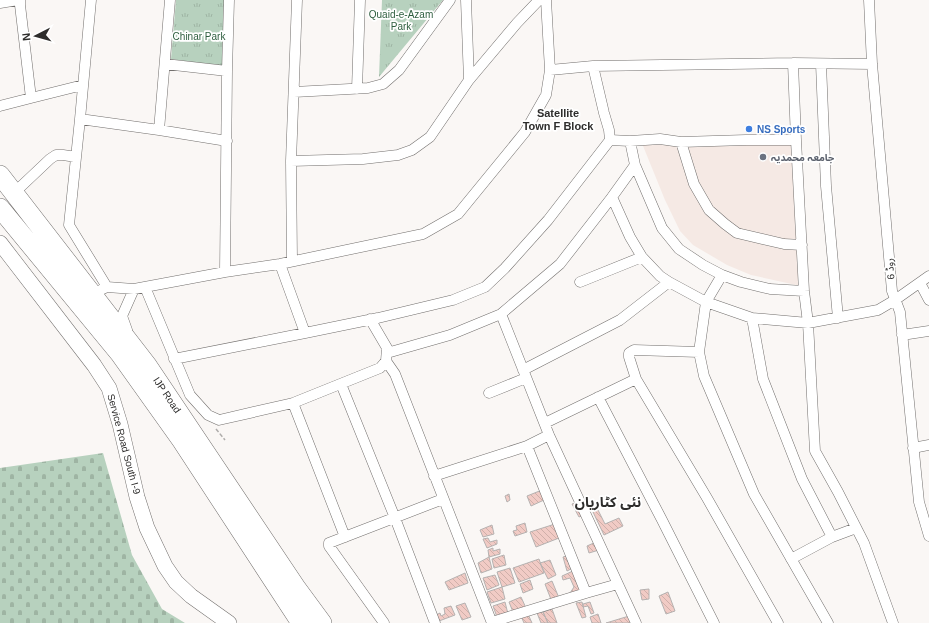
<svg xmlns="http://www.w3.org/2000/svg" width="929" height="623" font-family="Arial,'Noto Sans Arabic',sans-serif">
	<defs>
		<pattern id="cemetery-stones" width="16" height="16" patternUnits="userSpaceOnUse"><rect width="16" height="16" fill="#b7d1be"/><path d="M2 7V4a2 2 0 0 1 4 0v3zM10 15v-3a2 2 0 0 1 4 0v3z" fill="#9eb4a3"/></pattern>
		<pattern id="park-tufts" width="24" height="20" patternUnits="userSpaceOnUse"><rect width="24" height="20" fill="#b7d1be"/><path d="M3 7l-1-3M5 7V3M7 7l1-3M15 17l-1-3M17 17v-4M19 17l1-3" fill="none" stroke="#9eb4a3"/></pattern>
		<pattern id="building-back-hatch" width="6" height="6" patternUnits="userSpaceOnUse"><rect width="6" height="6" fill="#f1cbc5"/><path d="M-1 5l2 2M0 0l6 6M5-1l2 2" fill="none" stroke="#cfafa9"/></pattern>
	</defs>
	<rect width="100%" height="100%" fill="#faf7f5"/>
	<path fill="#f5e9e4" d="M641,141l153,1 7,144 -50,-11 -24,-10 -34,-20 -13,-14 -15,-31z"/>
	<path fill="url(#cemetery-stones)" d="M103,453l29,102 30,54 23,14h-185v-155z"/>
	<path fill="url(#park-tufts)" d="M176,0h50l-1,67 -54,-8z
		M382,0h61l-64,77z"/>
	<path fill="url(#building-back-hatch)" stroke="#b5b2b1" d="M542,490l2,10 -13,6 -4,-10z
		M509,494l1,6 -3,2 -2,-6z
		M580,501l4,14 -5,2 -7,-13z
		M598,510l7,14 14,-6 4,8 -19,9 -11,-23z
		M525,523l2,9 -12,4 -2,-5 4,-1 -1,-4z
		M555,524l4,14 -23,9 -6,-15z
		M492,525l2,9 -11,3 -3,-7z
		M488,538l2,4 7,-2v4l-10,4 -4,-9z
		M596,542l3,8 -10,3 -2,-7z
		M493,548v3l7,-2v5l-11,3 -1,-7z
		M504,555l2,10 -12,3 -2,-9z
		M566,556l5,13 -4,2 -4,-14z
		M489,557l3,12 -11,4 -3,-10z
		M539,559l5,14 -25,9 -6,-14z
		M550,560l6,15 -8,4 -8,-16z
		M510,568l5,15 -13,4 -5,-15z
		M573,571l7,20 -12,5 6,-9 -4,-9 -7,2 -1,-4z
		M465,573l3,10 -19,7 -4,-8z
		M495,575l4,10 -12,5 -4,-12z
		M530,580l3,9 -10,4 -3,-9z
		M552,581l7,17 -7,4 -7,-18z
		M502,587l3,12 -14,4 -4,-11z
		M649,589v10l-7,1 -2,-10z
		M668,592l7,19 -9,3 -7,-18z
		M521,597l5,11 -13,4 -4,-10z
		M505,602l3,12 -11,3 -4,-11z
		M582,602l4,15 -4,1 -6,-15z
		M590,602l4,11 -3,1 -3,-8 -5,1v-3z
		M465,603l6,14 -9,3 -6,-14z
		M451,606l4,9 -16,6 -3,-6 4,-2 1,3 4,-2 -1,-6z
		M552,609l5,14h-9l-5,-11z
		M543,612l5,11h-7l-4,-10z
		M528,614l4,9h-8l-3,-7z
		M598,614l3,9h-9l-2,-6z
		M629,616l3,7h-26z"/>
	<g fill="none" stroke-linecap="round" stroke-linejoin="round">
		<defs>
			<path id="street" d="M91,0l-11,119 -11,106 38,62
				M466,0l3,80
				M869,0l3,64 20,227 8,21 19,190 10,34
				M0,3l18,-3
				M793,63l3,77 8,151 4,32 7,128 23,41 26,51 29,80
				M165,64l62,7
				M821,64l5,122 12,132
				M550,70l43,-4 200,-3 79,1
				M357,89l3,-89
				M294,92l74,-4 15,-4 16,-14 51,-70
				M31,98l52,-13
				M0,106l31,-8 -11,-93v-5
				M80,119l79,11 68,11
				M159,130l11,-130
				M610,140l20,1 30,-2 21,3 65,-2h50
				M630,141l5,24 27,63 17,21 24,16 19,10 19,7 29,7 34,2
				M681,142l13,42 15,26 16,14 12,9 47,11 18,1
				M291,161l72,-2 35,-4 14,-5 18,-13 39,-57 48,-57 22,-23
				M635,165l-23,32 -52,67 -59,50 48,121 87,188
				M14,193l36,-34 6,-4h7l13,2
				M612,197l18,40 12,20 18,19 9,6 37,20 46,16 56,5 70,-13 17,-10 34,-24
				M292,261l-1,-100 6,-161
				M280,264l25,69
				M225,272l2,-201 2,-71
				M722,275l-16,27 -7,50 5,24 50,118 74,129
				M580,282l62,-25
				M920,283l9,17
				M145,287l45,108 18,20 11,5 74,-17 87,-35 6,-7 1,-13 -17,-29
				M92,294l15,-7 27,2 91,-17 55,-8 143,-30 35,-20 67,-82 21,-37 4,-25 -4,-70
				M752,318l11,61 39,100 30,58
				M127,330l-5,-14 12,-27
				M902,335l27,-4
				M699,352l-65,-2 -5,3v4l7,22 71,119 71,125
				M387,353l63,-18 51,-21
				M174,359l131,-26 73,-15 75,-18 32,-13 20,-19 43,-48 62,-80 -1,-10 -5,-17 -11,-47
				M386,361l9,13 97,249
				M523,370l97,-50 49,-38
				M341,384l54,134 40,105
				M489,393l37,-15
				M598,397l64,123 52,103
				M293,403l52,134
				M545,423l91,-44
				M527,446l59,147
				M913,448l16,-3
				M434,476l93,-30 22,-11
				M791,559l41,-22 24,-9
				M492,622l94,-29 32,-9
				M384,623l-55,-77v-3l114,-44"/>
			<path id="secondary" d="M0,243l94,122 15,23 11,36 17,73 10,31 18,38 11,16 15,14 38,27"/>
			<path id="highway" d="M0,175l147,190 150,224 25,34
				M0,208l120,146 62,87 119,182"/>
		</defs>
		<use href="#street" stroke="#726f6d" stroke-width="11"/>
		<use href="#secondary" stroke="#726f6d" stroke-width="16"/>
		<use href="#highway" stroke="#726f6d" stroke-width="20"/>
		<path stroke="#aeacaa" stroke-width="1.5" stroke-dasharray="4 2" stroke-linecap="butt" d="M216,429l9,11"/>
		<use href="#street" stroke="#fff" stroke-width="10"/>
		<use href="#secondary" stroke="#fff" stroke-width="15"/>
		<use href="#highway" stroke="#fff" stroke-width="19"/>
	</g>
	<circle fill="#3f7fe0" stroke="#fff" stroke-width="1.5" cx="749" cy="129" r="4"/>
	<circle fill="#6b7280" stroke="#fff" stroke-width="1.5" cx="763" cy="157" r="4"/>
	<g text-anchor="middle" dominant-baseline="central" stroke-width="3.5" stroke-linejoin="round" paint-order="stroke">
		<g font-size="10" fill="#2d5d3e" stroke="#fff">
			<text x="401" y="14">Quaid-e-Azam<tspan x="401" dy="12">Park</tspan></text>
			<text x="199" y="36">Chinar Park</text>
		</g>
		<g font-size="10" font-weight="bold" fill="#366cbe" stroke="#fff" text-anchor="start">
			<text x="757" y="129">NS Sports</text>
		</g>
		<g font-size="10" font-weight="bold" fill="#5b616d" stroke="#fff" text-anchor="start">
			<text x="771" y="157">جامعہ محمدیہ</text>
		</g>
		<g font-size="10" fill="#2e2d2c" stroke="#fff">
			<text transform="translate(890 269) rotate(-95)">روڈ 6</text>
			<text transform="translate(167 395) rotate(56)">IJP Road</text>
			<text transform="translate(124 444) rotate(75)">Service Road South I-9</text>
		</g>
		<g font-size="11" font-weight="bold" fill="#2e2d2c" stroke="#fff">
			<text x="558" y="113">Satellite<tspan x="558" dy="13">Town F Block</tspan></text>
		</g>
		<g font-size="14" font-weight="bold" fill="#2e2d2c" stroke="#fff">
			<text x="608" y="502">نئی کٹاریان</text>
		</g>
	</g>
	<g transform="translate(36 36) rotate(264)" stroke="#ffffff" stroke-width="3" paint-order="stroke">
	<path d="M0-3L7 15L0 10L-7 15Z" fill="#2e2d2c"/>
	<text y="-6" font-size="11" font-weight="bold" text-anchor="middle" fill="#2e2d2c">N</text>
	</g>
</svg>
